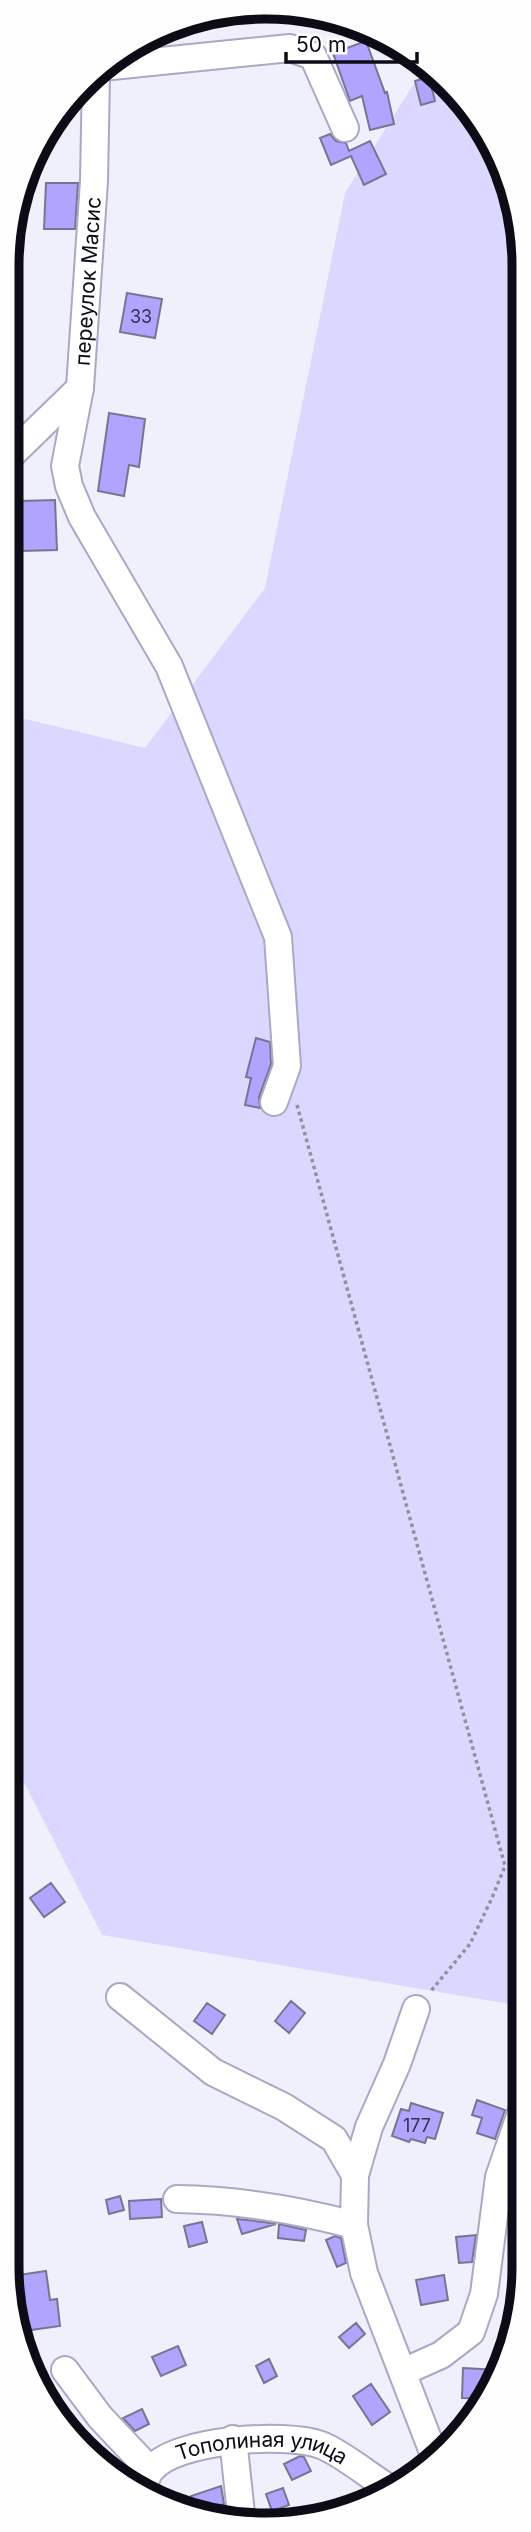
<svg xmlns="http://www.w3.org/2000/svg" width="531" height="2532" font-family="Inter,sans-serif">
	<rect width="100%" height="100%" fill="#f0f0fc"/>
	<path fill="#dbd8ff" d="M425,66l24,17 49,69 25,96 -1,1758 -420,-71 -94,-184 1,-1036 136,33 120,-160 80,-395z"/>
	<path fill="#afa4fe" stroke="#777591" stroke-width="2" d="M366,41l19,52 2,-1 7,32 -24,6 -8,-34 -12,5 -17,-48z
		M429,77l6,24 -14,4 -6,-24z
		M330,134l6,7 10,2 3,8 21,-10 16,33 -22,11 -13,-29 -20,9 -11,-27z
		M46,183h32l-3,46h-31z
		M127,293l35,6 -7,39 -35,-6z
		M109,413l36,6 -6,48 -10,-2 -5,31 -26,-5z
		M55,500l2,50 -36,1 -1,-50z
		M256,1038l14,4 1,22 -12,33 1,11 -15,-3 6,-27 -5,-1z
		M51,1883l14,19 -21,15 -14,-19z
		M291,2001l14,12 -16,20 -14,-12z
		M207,2003l18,12 -13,19 -18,-13z
		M477,2100l28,10 -10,29 -18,-6 5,-15 -10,-3z
		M411,2103l32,10 -8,26 -8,-2 -2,6 -14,-4 -2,3 -17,-6 9,-27 8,2z
		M120,2196l4,14 -15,4 -3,-14z
		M161,2199l1,18 -32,2 -1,-18z
		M237,2219l27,3 12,2 -34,10z
		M202,2222l5,20 -18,5 -5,-21z
		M279,2224l27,6 -2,11 -26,-3z
		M476,2235l-4,27 -13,1 -3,-26z
		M335,2236l6,2 5,25 -9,4 -11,-27z
		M46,2271l4,29 7,-1 3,27 -36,5 -5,-40 -5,1 -2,-16z
		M444,2275l4,25 -27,5 -5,-25z
		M356,2323l9,11 -16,14 -10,-11z
		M178,2346l8,19 -25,11 -9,-19z
		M269,2359l8,17 -13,7 -8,-17z
		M463,2368l35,2 -11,29 -25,-1z
		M371,2384l19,28 -18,13 -19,-29z
		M142,2409l7,15 -14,7 -12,-13z
		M300,2456l4,1 7,14 -19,9 -8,-16z
		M221,2486l3,18 -27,8 -6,-16z
		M283,2488l6,17 -17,6 -6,-17z"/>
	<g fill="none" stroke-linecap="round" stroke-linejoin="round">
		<defs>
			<g id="minor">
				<path d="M102,67l188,-19 23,8 32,72"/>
				<path d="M80,388l-15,78 4,20 13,31 87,149 109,271 9,129 -13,36"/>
				<path id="s1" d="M9,457l71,-69 14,-207 2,-107"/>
				<path d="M120,1997l93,75 71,35 50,32 21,36 -1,50c-59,-16 -117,-25 -177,-26"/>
				<path d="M355,2175l14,-48 28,-63 19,-55"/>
				<path d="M354,2225l10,48 72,187"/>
				<path d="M65,2370l35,47 50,53"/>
				<path d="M403,2372l38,-17 30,-23 13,-38 15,-117 23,-67"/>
				<path d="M233,2439l9,84"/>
				<path id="s2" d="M143,2490c2,-6 4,-16 8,-20 23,-31 135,-38 170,-25 21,8 48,31 68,43"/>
			</g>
		</defs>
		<use href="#minor" stroke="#aaa8c5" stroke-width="30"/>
		<path stroke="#91909b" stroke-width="3.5" stroke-dasharray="3.5 3.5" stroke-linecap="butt" d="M297,1105l208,761 -13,32 -22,46 -40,48"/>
		<use href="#minor" stroke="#fff" stroke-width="26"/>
	</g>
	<g text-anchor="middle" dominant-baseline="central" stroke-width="6" stroke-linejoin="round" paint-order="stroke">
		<g font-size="18" fill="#363250">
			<text x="141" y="316">33</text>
			<text x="417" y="2125">177</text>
		</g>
		<g font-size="21" fill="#0d0c16" stroke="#fefefe">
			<text stroke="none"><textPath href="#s1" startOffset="206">переулок Масис</textPath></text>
			<text stroke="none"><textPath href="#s2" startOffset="140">Тополиная улица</textPath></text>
		</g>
	</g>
	<path d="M0 0H531V2532H0ZM265 19H266A246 246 0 0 1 512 265V2267A246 246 0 0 1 266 2513H265A246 246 0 0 1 19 2267V265A246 246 0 0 1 265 19Z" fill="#fefefe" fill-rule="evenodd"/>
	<path fill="none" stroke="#0d0c16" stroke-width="9" d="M265 19H266A246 246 0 0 1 512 265V2267A246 246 0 0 1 266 2513H265A246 246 0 0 1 19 2267V265A246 246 0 0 1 265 19Z"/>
	<path d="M286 52v10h131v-10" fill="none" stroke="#0d0c16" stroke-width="3.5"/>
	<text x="296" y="52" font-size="21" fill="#0d0c16" stroke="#fefefe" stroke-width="5" paint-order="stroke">50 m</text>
</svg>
